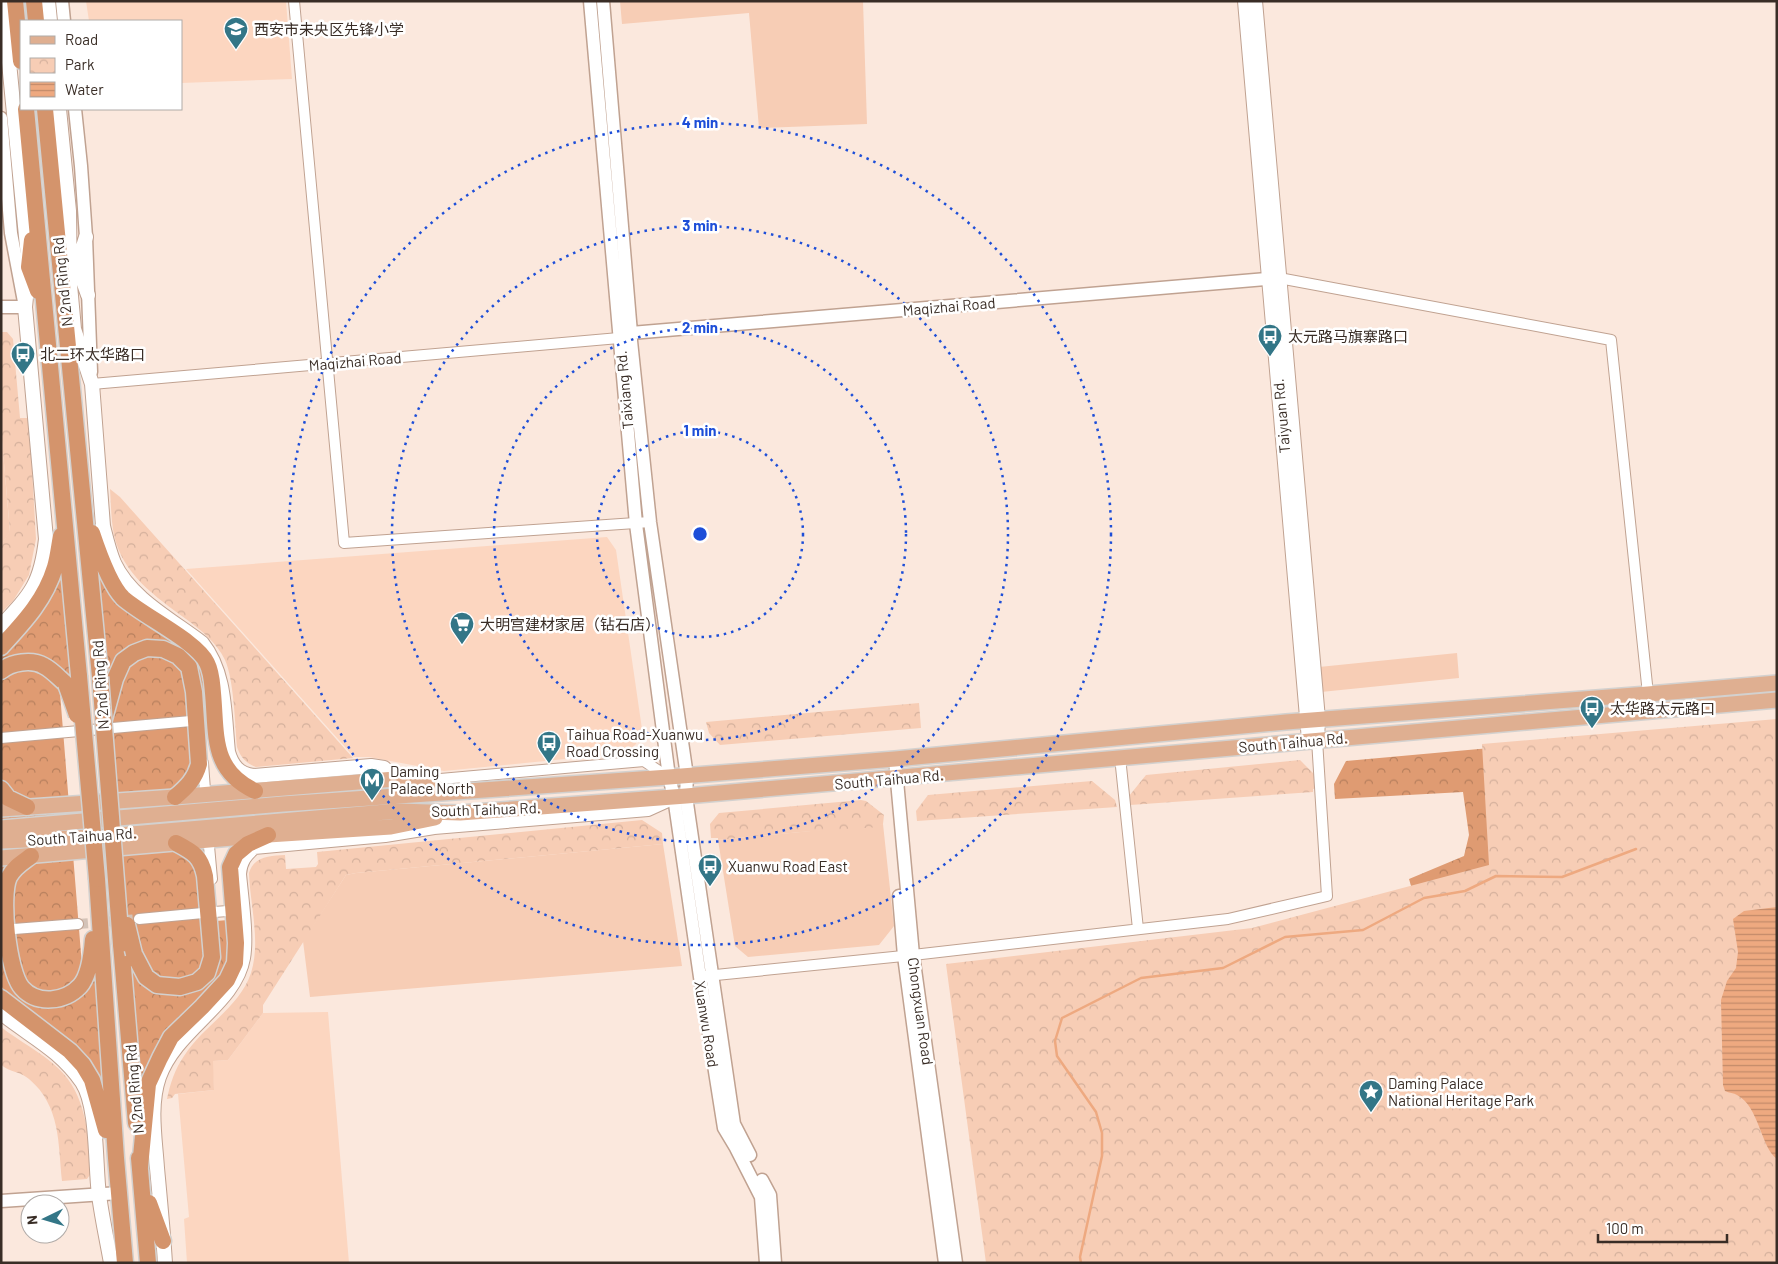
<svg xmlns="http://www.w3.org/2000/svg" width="1778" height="1264" font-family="Barlow,'Noto Sans SC',sans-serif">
	<defs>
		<pattern id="forest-crowns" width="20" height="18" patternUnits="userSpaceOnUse" patternTransform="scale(1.25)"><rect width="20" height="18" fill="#df9b72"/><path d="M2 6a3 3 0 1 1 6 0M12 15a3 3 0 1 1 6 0" fill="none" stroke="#b67f5d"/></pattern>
		<pattern id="park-crowns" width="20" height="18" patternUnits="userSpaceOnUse" patternTransform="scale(1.25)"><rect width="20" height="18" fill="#f7cdb5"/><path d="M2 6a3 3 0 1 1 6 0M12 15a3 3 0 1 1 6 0" fill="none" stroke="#d4b09c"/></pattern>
		<pattern id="water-rules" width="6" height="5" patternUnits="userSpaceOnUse" patternTransform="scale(1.25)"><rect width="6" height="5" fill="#eea980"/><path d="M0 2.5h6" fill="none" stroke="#c28a69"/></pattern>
	</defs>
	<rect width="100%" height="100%" fill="#fbe8dd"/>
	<path fill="#fcd6c0" d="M86,1h200l6,78 -111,4v-62h-92z
		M607,537l9,13 26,179 -6,15 -10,9 -182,18 -75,-14h-15l-168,-188z
		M328,1012l21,251h-162l-3,-44 5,-2 -11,-123 36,-4 -2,-29 16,-1 35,-47z"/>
	<path fill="#f7cdb5" d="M620,1h243l4,123 -108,4 -10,-115 -127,11z
		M1,429l9,103 -9,13z
		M1457,653l2,25 -138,14 -2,-25z
		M883,824l11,102 -15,19 -131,12 -13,-11 -17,-106z
		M663,844l19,122 -372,31 -7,-56 43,-66 10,-2z"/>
	<path fill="url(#forest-crowns)" d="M98,566l87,80 19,24 7,41 -12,1 17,209 12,-1 2,35 -8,21 -82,105z
		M62,567l9,112 -11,14 22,273 14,4 7,116 -5,-10 -88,-79 -9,-11v-336z
		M1490,748l11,122 -89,19 -3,-10 55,-23 5,-21 -6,-43 -128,7 -1,-15 12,-23z"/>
	<path fill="url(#park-crowns)" d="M1,332h6l6,7 7,79h9l7,121 -7,36 -16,26 -12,12v-68l9,-14 -9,-102z
		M110,489l10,8 233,261 -97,9c-10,-4 -15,-9 -19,-20 -2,-23 -3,-67 -12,-87 -8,-17 -24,-30 -39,-41 -31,-23 -63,-44 -72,-84 -3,-15 -3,-31 -4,-46z
		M919,703l2,25 -201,17 -11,-12 -3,-11z
		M1777,719v544h-791l-40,-299 306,-36 237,-63 -7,-121z
		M1300,760l17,17 1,11 -5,1v3l-183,13 -1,-9 17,-21z
		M1092,781l23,19 2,7 -200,14 -1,-10 12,-16z
		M861,800l5,1 18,14 -1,9 -3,1v2l-79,5 -83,8v-2h-7l-1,-14 9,-11z
		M642,820l20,13 1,11 -307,29 -10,2 -83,130v8l-35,47 -15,1 1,29 -39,4 -3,4 -5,1c3,-15 8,-30 17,-43 19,-30 55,-48 67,-83 10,-32 -1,-68 -2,-100 5,-17 21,-17 36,-18l1,14 30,-2 2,-3 -1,-12z
		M1,1027c18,14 40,25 57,41 29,27 30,68 34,104l-5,7 -25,2c-4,-37 -1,-75 -33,-102 -8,-7 -19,-7 -28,-14z"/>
	<path fill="url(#water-rules)" d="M1777,907v252c-16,-11 -18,-53 -40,-64 -3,-2 -8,-2 -12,-4l-2,-6 -2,-85 6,-19 9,-13 2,-16 -5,-33 11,-8z"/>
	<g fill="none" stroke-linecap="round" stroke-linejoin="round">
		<path stroke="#eea980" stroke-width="2.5" d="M1081,1263l-1,-6 22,-101v-23l-6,-21 -39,-56 -2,-15 7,-23 79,-40 82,-10 62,-31 78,-7 61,-32 41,-7 31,-15 66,1 74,-28"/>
		<path stroke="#d4c3b8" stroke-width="10" stroke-dasharray="10 5" stroke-linecap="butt" d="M78,924l61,-5"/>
		<defs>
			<path id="minor" d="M294,1l50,542 306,-21
				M1279,278l332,62 37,354
				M92,384l527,-46 6,2
				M1,738l190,-17
				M1120,757l18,172
				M203,763l2,27
				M418,781l226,-20 24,16
				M209,846l3,33
				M214,912l14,-1
				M139,919l64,-6
				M14,929l64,-5
				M706,976l207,-21 315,-36 99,-23 -10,-156"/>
			<path id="tertiary" d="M62,1l2,20
				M590,1l46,523 33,253 5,20 26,180 24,151 12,20 25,49 5,66
				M603,1l28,332v8l19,181 37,254 -1,20 3,21 45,307 16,31
				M75,109l6,57 5,71 5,135
				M1,118l10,115 14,74h-24
				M625,336l6,-3 648,-55
				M895,759l18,196 43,308
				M899,896l5,60 41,307
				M762,1180l8,15 5,68
				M1,1201l118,-8"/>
			<path id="secondary" d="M48,1l2,20
				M1245,1l64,739
				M1255,1l63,718 -1,21
				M59,109l10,102 1,74 4,44 18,55 11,142c3,12 6,25 11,37 16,35 58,57 88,80 24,30 22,71 26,109 4,14 11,22 25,24l118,-10 13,2 11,11
				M73,253l15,42
				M77,266l9,-29
				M1,626c30,-32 40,-42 45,-87l-21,-232 4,-40 -26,-266
				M1,1013c30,24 58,36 81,69 16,24 13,83 17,113 3,23 8,45 12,68
				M165,1263c-2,-32 -5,-63 -8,-95 -2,-30 -8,-62 2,-91 17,-48 76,-73 84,-119 4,-22 -2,-61 -4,-84 1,-13 6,-19 15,-27l131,-12 49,-8 214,-18 22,-10"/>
			<path id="primary" d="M1,809l174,-12 220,-18 44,10
				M1,828l282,-24 386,-27 226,-18 391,-37 362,-28 129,-11
				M1,841l95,-4 302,-26 62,2 226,-17 1091,-96
				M1,858l267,-23 123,-8 44,-9"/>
			<path id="trunk" d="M15,1l6,60
				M34,1l2,20
				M26,109l53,567
				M45,109l55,568
				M32,240l-3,27 9,24
				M92,533c6,18 18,52 31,65 20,18 75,44 84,65 5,10 5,20 6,30 4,43 -2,77 42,98
				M1,647c23,-25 44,-47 54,-80 3,-10 4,-21 6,-31
				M1,671c10,-9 31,-12 43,-5 8,4 15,12 22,18
				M104,719l11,-40 8,-18 11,-8 13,-5 16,1 15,7 11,11 5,25 5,72c-4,15 -12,23 -24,33
				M1,789l7,9 19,9
				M31,856c-8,6 -17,11 -22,21 -9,19 -1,95 13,111 15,17 43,14 58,-2 9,-10 12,-34 13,-47
				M97,879l19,279 9,105
				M121,944l15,179
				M134,954l12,23 11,8 23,2 17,-5 10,-9 5,-16 -7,-81c-4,-20 -12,-24 -29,-33
				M1,998l69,53 13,14 9,15 14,50
				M139,1158l9,105
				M140,1167l8,-83 12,-26 11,-21 31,-30 25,-27 8,-17 1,-20 -6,-76 6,-13 12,-10 20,-9
				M149,1203l14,38"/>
		</defs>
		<use href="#minor" stroke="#c0a291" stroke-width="12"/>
		<use href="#tertiary" stroke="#c0a291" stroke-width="15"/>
		<use href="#secondary" stroke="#c0a291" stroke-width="16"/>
		<use href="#primary" stroke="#d3d1cf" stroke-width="18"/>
		<use href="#trunk" stroke="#d3d1cf" stroke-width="19"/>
		<use href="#minor" stroke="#fff" stroke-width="10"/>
		<use href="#tertiary" stroke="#fff" stroke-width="12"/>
		<use href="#secondary" stroke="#fff" stroke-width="14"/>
		<use href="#primary" stroke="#dfaf91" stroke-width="15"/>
		<use href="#trunk" stroke="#d4946c" stroke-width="16"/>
		<defs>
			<path id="trunk-bridge" d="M79,676l18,203
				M100,677l21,267
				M66,684l11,31
				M127,925l7,29"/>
		</defs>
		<use href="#trunk-bridge" stroke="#d3d1cf" stroke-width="19" stroke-linecap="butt"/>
		<use href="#trunk-bridge" stroke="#d4946c" stroke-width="16"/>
	</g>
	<g fill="none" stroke="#1d4ed8" stroke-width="2.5" stroke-dasharray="2.5 5">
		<circle cx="700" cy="534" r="103"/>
		<circle cx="700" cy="534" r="206"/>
		<circle cx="700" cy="534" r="308"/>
		<circle cx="700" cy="534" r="411"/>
	</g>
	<defs>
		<symbol id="school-pin" viewBox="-11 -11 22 30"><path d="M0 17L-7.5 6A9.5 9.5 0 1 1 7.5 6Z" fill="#337687" stroke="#fff"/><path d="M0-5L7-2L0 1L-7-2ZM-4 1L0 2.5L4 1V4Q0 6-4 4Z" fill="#fff"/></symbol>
		<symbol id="bus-pin" viewBox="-11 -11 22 30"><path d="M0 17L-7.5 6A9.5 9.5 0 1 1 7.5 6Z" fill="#337687" stroke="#fff"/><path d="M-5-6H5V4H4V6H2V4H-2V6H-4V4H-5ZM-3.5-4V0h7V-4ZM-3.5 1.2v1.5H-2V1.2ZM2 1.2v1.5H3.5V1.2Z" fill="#fff"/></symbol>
		<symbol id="supermarket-pin" viewBox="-11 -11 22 30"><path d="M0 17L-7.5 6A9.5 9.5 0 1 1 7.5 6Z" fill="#337687" stroke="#fff"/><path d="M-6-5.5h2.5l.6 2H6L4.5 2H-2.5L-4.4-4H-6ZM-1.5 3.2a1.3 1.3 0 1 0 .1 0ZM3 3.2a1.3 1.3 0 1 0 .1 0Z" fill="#fff"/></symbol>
		<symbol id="metro-pin" viewBox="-11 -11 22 30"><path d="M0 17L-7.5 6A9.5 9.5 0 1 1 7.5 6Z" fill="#337687" stroke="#fff"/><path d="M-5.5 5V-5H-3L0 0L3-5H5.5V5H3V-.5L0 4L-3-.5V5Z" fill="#fff"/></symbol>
		<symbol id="sight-pin" viewBox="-11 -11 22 30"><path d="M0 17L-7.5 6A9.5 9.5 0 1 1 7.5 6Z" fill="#337687" stroke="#fff"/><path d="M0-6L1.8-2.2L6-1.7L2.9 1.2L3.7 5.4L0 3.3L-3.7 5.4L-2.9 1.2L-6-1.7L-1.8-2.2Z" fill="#fff"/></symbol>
	</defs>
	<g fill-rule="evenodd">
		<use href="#school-pin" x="222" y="15" width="28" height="38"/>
		<use href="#bus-pin" x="1256" y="322" width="28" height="38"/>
		<use href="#bus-pin" x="9" y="340" width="28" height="38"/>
		<use href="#supermarket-pin" x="448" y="610" width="28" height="38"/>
		<use href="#bus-pin" x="1578" y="694" width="28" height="38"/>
		<use href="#bus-pin" x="535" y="729" width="28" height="38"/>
		<use href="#metro-pin" x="358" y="766" width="28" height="38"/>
		<use href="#bus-pin" x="696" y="852" width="28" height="38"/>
		<use href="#sight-pin" x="1357" y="1078" width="28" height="38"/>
	</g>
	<g text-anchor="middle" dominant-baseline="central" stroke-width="5" stroke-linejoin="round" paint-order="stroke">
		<g font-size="15" fill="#392d26" stroke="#fff" text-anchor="start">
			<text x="254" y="29">西安市未央区先锋小学</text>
			<text x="1288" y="336">太元路马旗寨路口</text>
			<text x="40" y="354">北二环太华路口</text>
			<text x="480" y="624">大明宫建材家居（钻石店）</text>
			<text x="1610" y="708">太华路太元路口</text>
			<text x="566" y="734">Taihua Road-Xuanwu<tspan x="566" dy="17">Road Crossing</tspan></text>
			<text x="390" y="771">Daming<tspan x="390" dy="17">Palace North</tspan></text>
			<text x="728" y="866">Xuanwu Road East</text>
			<text x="1388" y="1083">Daming Palace<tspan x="1388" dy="17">National Heritage Park</tspan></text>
		</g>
		<g font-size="15" fill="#392d26" stroke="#fff">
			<text transform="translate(62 282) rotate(-96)">N 2nd Ring Rd</text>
			<text transform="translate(949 306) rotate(-5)">Maqizhai Road</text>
			<text transform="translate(355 361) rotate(-5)">Maqizhai Road</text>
			<text transform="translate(624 390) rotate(-95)">Taixiang Rd.</text>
			<text transform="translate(1281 416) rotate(-95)">Taiyuan Rd.</text>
			<text transform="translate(100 685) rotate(-94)">N 2nd Ring Rd</text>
			<text transform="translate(1293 742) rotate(-5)">South Taihua Rd.</text>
			<text transform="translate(889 779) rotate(-5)">South Taihua Rd.</text>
			<text transform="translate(486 809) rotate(-2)">South Taihua Rd.</text>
			<text transform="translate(82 836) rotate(-4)">South Taihua Rd.</text>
			<text transform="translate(921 1011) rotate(82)">Chongxuan Road</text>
			<text transform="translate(707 1024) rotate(81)">Xuanwu Road</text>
			<text transform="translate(134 1089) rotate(-95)">N 2nd Ring Rd</text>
		</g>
	</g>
	<circle cx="700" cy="534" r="8" fill="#1d4ed8" stroke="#fff" stroke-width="2.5"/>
	<g font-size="15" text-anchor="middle" font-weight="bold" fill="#1d4ed8" stroke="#fff" stroke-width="5" stroke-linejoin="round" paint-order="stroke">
		<text x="700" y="128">4 min</text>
		<text x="700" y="231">3 min</text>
		<text x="700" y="333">2 min</text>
		<text x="700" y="436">1 min</text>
	</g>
	<rect width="1778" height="1264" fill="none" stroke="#392d26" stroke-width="5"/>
	<rect x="20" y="20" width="162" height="90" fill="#ffffff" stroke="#b0aba8"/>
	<rect x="30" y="36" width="25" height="8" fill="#dfaf91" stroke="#b0aba8"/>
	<text x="65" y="45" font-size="15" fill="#392d26">Road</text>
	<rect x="30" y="58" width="25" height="15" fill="url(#park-crowns)" stroke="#b0aba8"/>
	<text x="65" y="70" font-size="15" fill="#392d26">Park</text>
	<rect x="30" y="82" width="25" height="15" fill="url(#water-rules)" stroke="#b0aba8"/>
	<text x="65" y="95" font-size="15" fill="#392d26">Water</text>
	<g transform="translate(45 1219) rotate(265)"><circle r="24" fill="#ffffff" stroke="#b0aba8"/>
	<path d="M0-4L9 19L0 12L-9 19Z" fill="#337687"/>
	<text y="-8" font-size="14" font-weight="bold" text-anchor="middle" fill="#392d26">N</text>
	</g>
	<path d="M1598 1234v8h129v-8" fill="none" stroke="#392d26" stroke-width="2.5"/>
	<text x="1606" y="1234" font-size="15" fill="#392d26" stroke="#ffffff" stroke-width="4" paint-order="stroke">100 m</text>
</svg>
